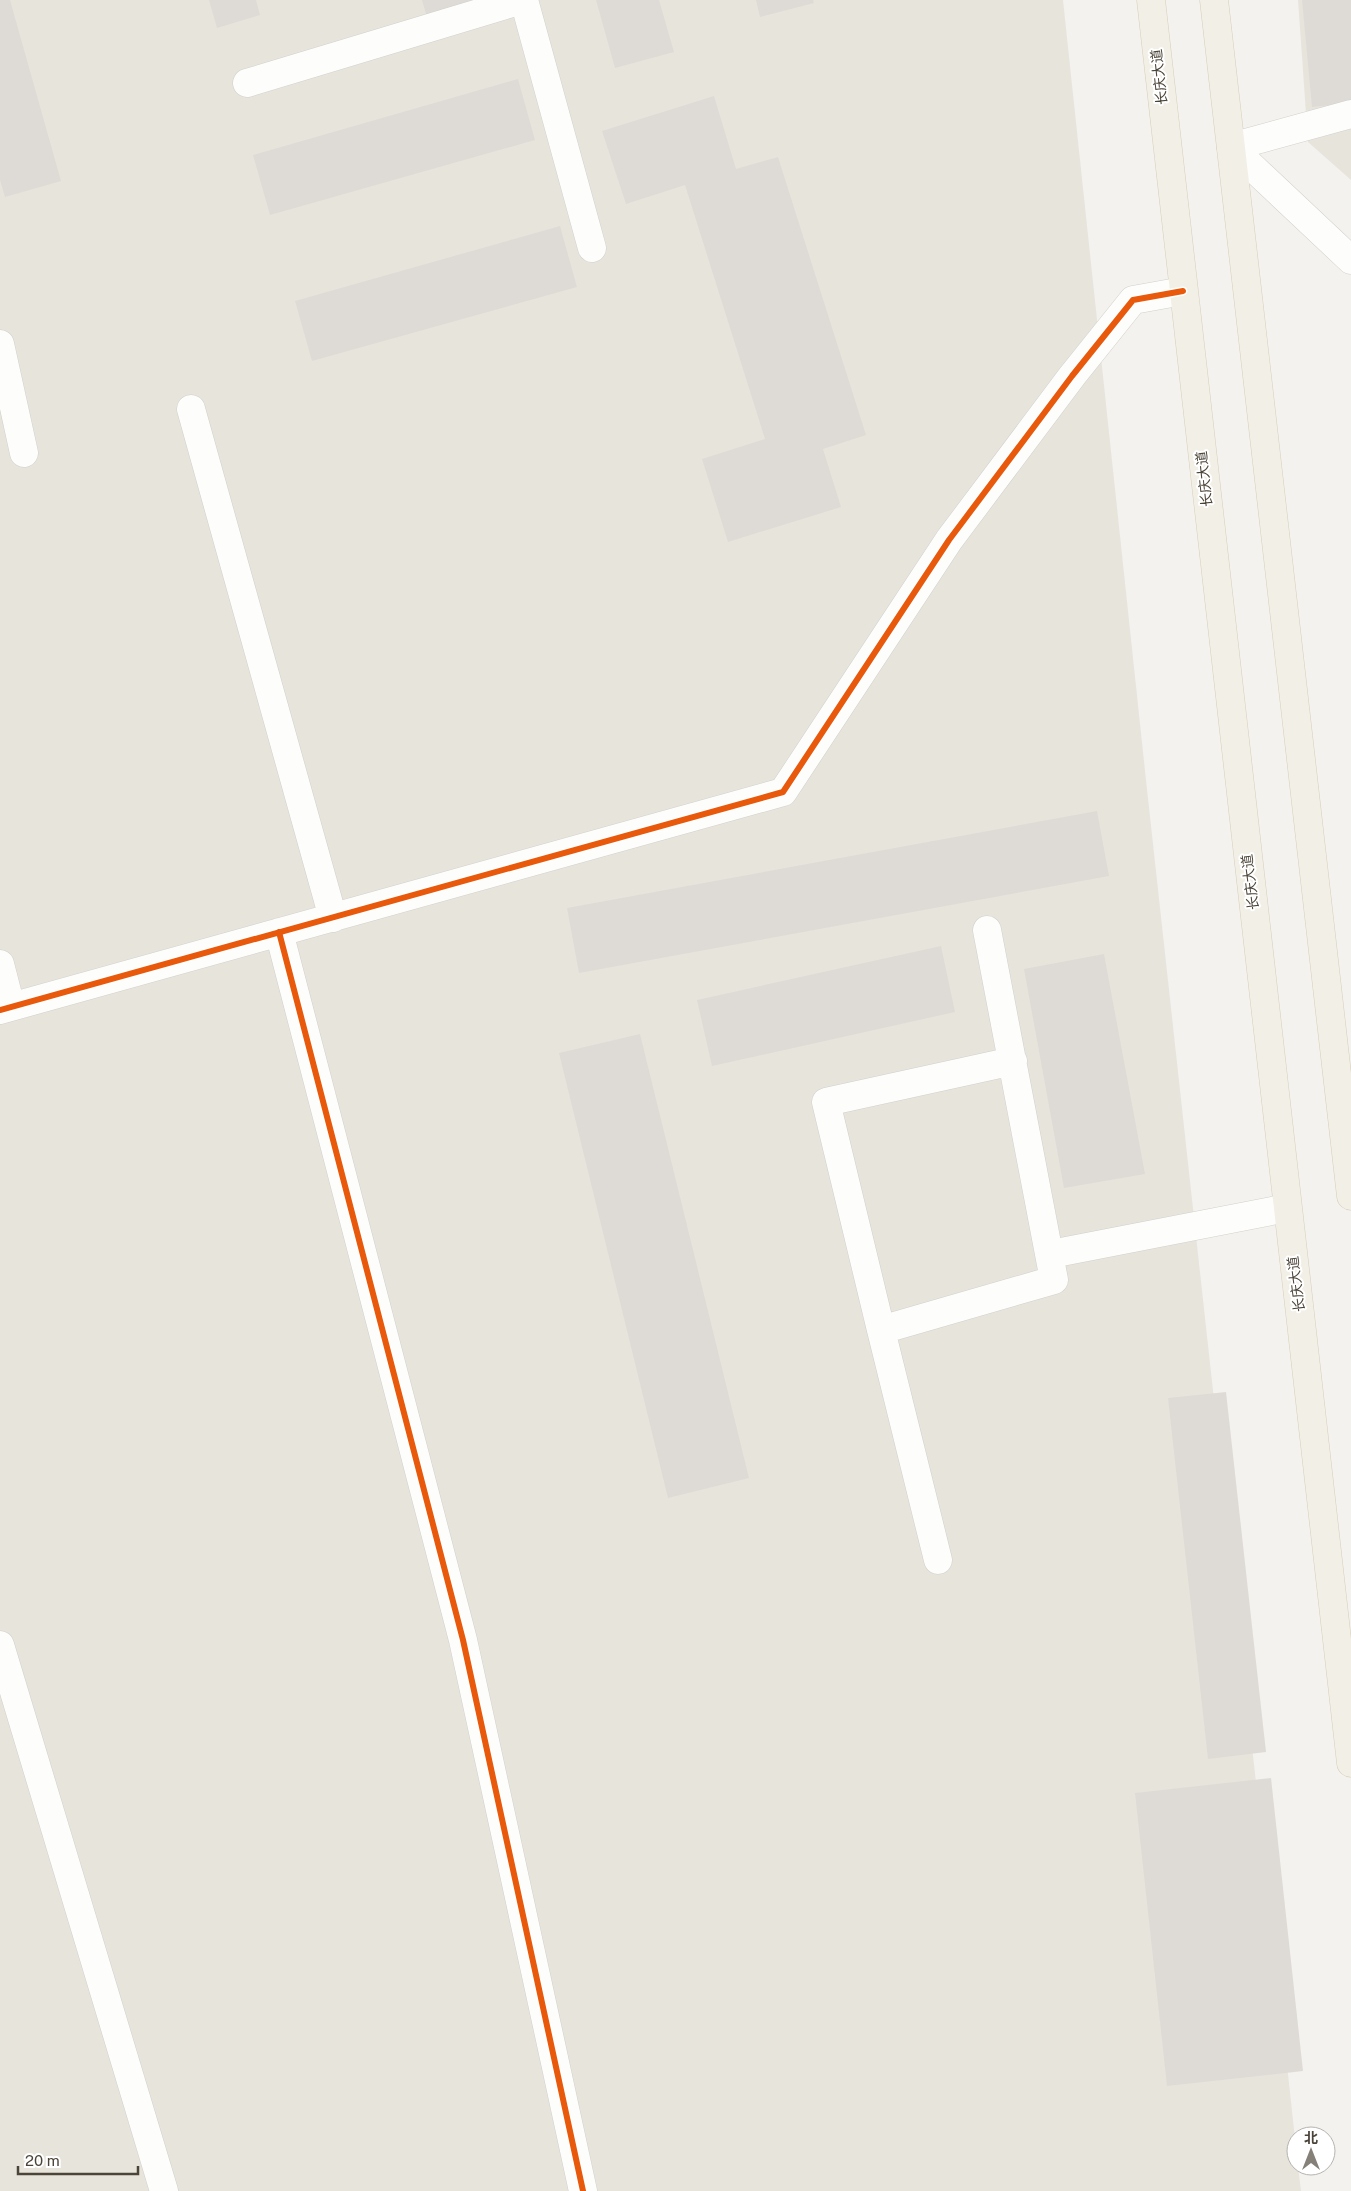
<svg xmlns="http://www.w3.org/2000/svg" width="1351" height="2191" font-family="'Public Sans','Noto Sans SC',sans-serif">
	<rect width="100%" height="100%" fill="#f4f2ee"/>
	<path fill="#e7e4dc" d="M0,0h1063l83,780 150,1367v19h2l3,25h-1301z
		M1298,0h53v180l-43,-38z"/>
	<path fill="#dedbd6" d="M0,0h10l51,181 -56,16 -5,-17z
		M209,0h47l4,15 -43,13z
		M422,0h62l-57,17z
		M596,0h63l15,52 -59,16z
		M756,0h57l1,3 -54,14z
		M1302,0h49v103l-39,4z
		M518,79l17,61 -265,75 -17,-60z
		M714,96l22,73 42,-12 88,278 -43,14 18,58 -113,35 -26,-83 63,-20 -80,-254 -59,19 -24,-73z
		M560,226l17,61 -265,74 -17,-60z
		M1097,811l12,65 -530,97 -12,-65z
		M941,946l14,66 -243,54 -15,-66z
		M1104,954l41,220 -81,14 -40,-219z
		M640,1034l109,444 -81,20 -109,-445z
		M1226,1392l40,360 -58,7 -40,-361z
		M1271,1778l32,293 -136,15 -32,-293z"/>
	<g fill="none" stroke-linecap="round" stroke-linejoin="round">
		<defs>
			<path id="minor" d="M524,0l68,248
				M247,83l275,-83
				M1231,147l120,113
				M1231,147l120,-33
				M0,344l24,109
				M191,409l142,509
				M279,932l184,708 120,551
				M0,964l11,43
				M0,1010l783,-218 166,-252 123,-164 61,-76 50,-9
				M1051,1254l236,-46
				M881,1330l-55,-228 187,-41
				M938,1560l-57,-230 173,-50 -67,-350
				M0,1645l164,546"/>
			<path id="major" d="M1151,0l200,1763
				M1214,0l137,1196"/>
		</defs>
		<use href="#minor" stroke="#d2d0cb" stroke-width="29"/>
		<use href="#major" stroke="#d6cebb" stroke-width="29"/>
		<use href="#minor" stroke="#fdfdfc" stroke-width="28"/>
		<use href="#major" stroke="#f2efe6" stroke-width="28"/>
		<defs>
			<path id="cycleway" d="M279,932l184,708 120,551
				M0,1010l783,-218 166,-252 123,-164 61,-76 50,-9"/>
		</defs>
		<use href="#cycleway" stroke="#fff" stroke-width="9"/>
		<use href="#cycleway" stroke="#e8590c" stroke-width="6"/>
	</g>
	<g text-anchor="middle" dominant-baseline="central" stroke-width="4" stroke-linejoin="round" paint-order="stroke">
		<g font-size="14" fill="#4b4439" stroke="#fff">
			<text transform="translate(1159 77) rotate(-96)">长庆大道</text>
			<text transform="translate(1204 479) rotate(-96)">长庆大道</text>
			<text transform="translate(1250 882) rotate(-97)">长庆大道</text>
			<text transform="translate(1296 1284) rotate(-97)">长庆大道</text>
		</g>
	</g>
	<g transform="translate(1311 2151)"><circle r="24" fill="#ffffff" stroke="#b7b4b0"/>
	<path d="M0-4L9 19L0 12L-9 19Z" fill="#868178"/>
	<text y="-8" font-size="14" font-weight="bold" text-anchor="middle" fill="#4b4439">北</text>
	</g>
	<path d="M18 2166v8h120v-8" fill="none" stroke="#4b4439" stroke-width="2.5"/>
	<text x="25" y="2166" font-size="15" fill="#4b4439" stroke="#ffffff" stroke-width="4" paint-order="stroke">20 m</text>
</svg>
